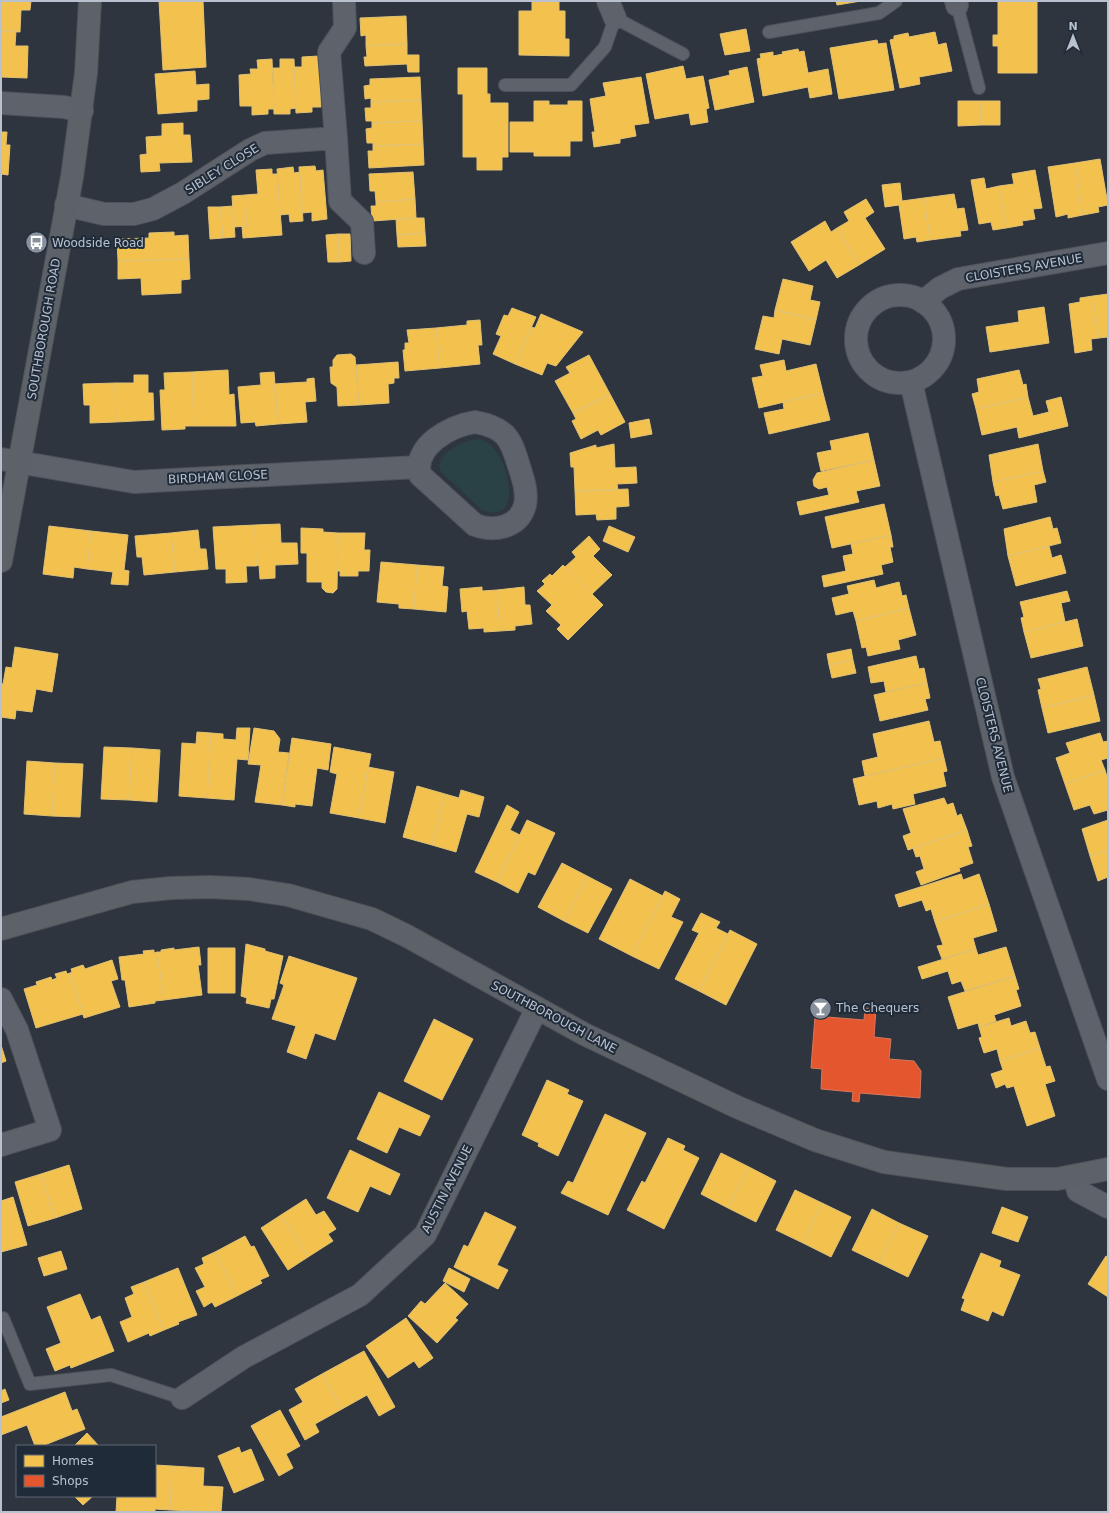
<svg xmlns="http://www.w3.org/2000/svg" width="1109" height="1513" font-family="'DejaVu Sans',sans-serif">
	<rect width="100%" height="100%" fill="#2e353e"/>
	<path fill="#2a4145" d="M477,439c30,0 52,90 5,71l-40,-37c-12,-17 22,-33 35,-34z"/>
	<path fill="#f2c14e" stroke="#e1c174" d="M1,1h30l-1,9h-9l-1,22 -19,-1z
		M159,1h44l3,66 -43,3z
		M532,1h27v10h6v28h4v17l-50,-1v-44h13z
		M836,1h25l-24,4z
		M998,1h39v72h-39v-27h-5v-11h5z
		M406,16l1,28 -41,2v-11l-5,1 -1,-18z
		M746,29l4,22 -25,4 -5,-21z
		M1,31h15l-1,15h13l-1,32 -26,-1z
		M935,32l3,13 8,-2 6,28 -33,6 1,7 -20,4 -10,-48 4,-1v-3l14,-3 1,4z
		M877,40l1,4 8,-1 8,47 -55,9 -9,-51z
		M407,44v11h12v17h-11l-1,-8 -42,2 -1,-9h3l-1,-11z
		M798,49l1,3 5,-1 4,22 20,-4 4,25 -22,4 -2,-11 -45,9 -6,-37 4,-1 -1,-4 13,-2v4l10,-2 -1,-2z
		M319,56l2,51h-9v5l-16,1 -2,-46h8v-10z
		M272,59l2,50h-6v5l-16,1v-9h-12l-1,-31 12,-1 -1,-5h8l-1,-9z
		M280,59h14l2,49 -6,1v5h-16l-1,-46h7z
		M683,66l3,13 17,-3 6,32 -3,1 2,13 -17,3 -2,-12 -34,6 -9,-45z
		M747,67l7,35 -39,8 -6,-30 21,-5 -1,-4z
		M458,68h29v26h3v9h18v54h-6v13h-25v-13h-14v-63h-5z
		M195,71l1,14 13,-1v15l-12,1v11l-39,3 -3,-40z
		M420,77l1,23 -50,2v-4l-6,1 -1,-13 6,-1v-6z
		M641,77l8,46 -15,2 2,11 -16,3v4l-26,4 -2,-15h3l-5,-33 16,-3 -3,-13z
		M421,100l1,21 -50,2v-2h-6l-1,-13h6v-6z
		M534,101h15v4h19v-4h14v40h-12v15h-36v-4h-24v-30h24z
		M958,101h22l1,24 -23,1z
		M980,101h20v24h-19z
		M422,121l1,23 -50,2v-3h-6l-1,-14 6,-1v-5z
		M183,123v12h7l2,27 -33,1 1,8 -19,1 -1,-17 7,-1 -1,-17 16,-1v-12z
		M1,132h6l-1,13h4l-2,30 -7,-1z
		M423,144l1,21 -55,3 -1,-17h5v-5z
		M1100,159l8,46 -10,2 1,5 -16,3 -8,-52z
		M1075,163l8,52 -15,3v-4l-12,3 -8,-50z
		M315,166l1,5 7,-1 4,49 -15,2v-9l-10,1 -3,-46z
		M293,167l1,6 6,-1 3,49 -13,1 -1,-8 -9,1 -3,-46z
		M272,169v5h5l5,61 -39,3 -1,-12h5l-2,-31 13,-1 -2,-24z
		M1035,170l7,38 -9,1 2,10 -13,2 1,4 -17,3 -7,-42 15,-2 -2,-10z
		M413,172l2,27 -39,3 -1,-11h-5l-1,-17z
		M984,178l2,11 13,-3 7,42 -13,2 -2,-8 -12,2 -8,-44z
		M900,183l2,18 22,-3 6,42 -13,2 -1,-5 -12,2 -5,-34 -14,2 -3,-22z
		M954,194l3,15 7,-1 4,22 -8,1 1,5 -31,4 -6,-42z
		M245,195l2,31 -13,1 -2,-31z
		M415,199l1,19 -44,3 -1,-15h5v-4z
		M866,199l8,13 -9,6 20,31 -26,16 -22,-37 12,-7 -5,-9z
		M233,206l2,31 -12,1 -3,-31z
		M208,207h12l3,31 -13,1z
		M416,218h8l1,15 -28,2 -1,-16z
		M825,221l6,11 6,-4 22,37 -22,13 -11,-18 -17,11 -18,-29z
		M174,232v4l14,-1 1,24 -71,2 -1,-22 32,-1v-5z
		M425,233l1,13 -28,1 -1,-12z
		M338,234l1,28h-11l-2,-27z
		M338,234h12l1,27 -12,1z
		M189,259l1,20 -9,1v13l-39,2 -1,-17 -23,1v-18z
		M783,279l30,7 -3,14 10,2 -4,18 -41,-10z
		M1108,294v43l-9,1 -6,-42z
		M1093,296l6,42 -8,1 1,11 -17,3 -6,-49 11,-2v-4z
		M1044,307l5,36 -59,9 -4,-25 33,-5 -1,-11z
		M512,308l24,9 -21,47 -22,-10 8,-18 -5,-2 8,-19 4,1z
		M775,310l41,10 -6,25 -28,-6 -3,15 -24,-5 8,-33 11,2z
		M541,314l42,18 -27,34 -9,-3 -5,12 -27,-11 16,-37 4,1z
		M480,320l2,25h-4l2,19 -40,4 -4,-40 31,-3v-4z
		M436,328l4,40 -35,3 -2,-21h2v-7h4l-2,-13z
		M351,354l4,3 4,48 -21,1 -1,-19 -6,-4 -1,-16h3v-7l4,-5z
		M589,355l21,39 -37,19 -18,-32 15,-8 -4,-6z
		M784,360l2,11 30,-7 7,29 -64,15 -7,-30 11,-2 -3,-11z
		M398,362l1,16h-5v5l-6,1 1,19 -30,2 -3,-40z
		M228,370l1,25 5,-1 2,32h-42l-2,-54z
		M1019,370l4,15 3,-1 2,13 -52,12 -4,-15 7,-2 -2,-13z
		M192,372l2,54h-9v3l-23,1 -2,-40h5l-1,-17z
		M274,372l4,52 -22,2 -1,-4 -14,1 -3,-36 23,-2 -1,-12z
		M134,375h14v18h5l1,27 -38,2 -1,-39h19z
		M314,378l2,23 -11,1 2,20 -29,2 -4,-40 33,-2v-3z
		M115,383l1,39 -26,1v-18h-6l-1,-21z
		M823,393l7,27 -61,14 -5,-21 20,-4 -1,-7z
		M610,394l15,28 -24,13 -3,-5 -17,9 -9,-18 4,-2 -3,-6z
		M1028,397l5,19 16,-4 -3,-11 15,-4 7,29 -49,12 -2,-11 -35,8 -6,-26z
		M649,419l3,15 -21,4 -2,-15z
		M868,433l6,27 -53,11 -4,-18 15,-3 -2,-9z
		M614,444l1,24 21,-1 1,16 -20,1 1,6 -43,1 -1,-24h-3l-1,-14 26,-8v3z
		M1038,444l5,27 -50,11 -4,-27z
		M874,460l6,26 -24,5 3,11 -59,13 -3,-13 32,-7 -2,-8 -8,2 -5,-3 -1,-6 4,-7z
		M1043,471l3,11 -12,3 3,17 -34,7 -4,-14 -3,1 -3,-14z
		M628,489l1,17 -13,1v12l-19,1 -1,-6 -20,1 -1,-24z
		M884,504l7,31 -59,13 -7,-31z
		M1050,517l3,12 4,-1 4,15 -53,13 -4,-27z
		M280,524l1,19h16l1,21 -23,1v13l-15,1 -1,-14 -3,1 -1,-41z
		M255,525l1,41h-10l1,16 -21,1v-14h-10l-3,-42z
		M49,526l42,5 -4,38 -13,-2 -1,11 -30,-4z
		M609,526l26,11 -7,15 -25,-11z
		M301,528l22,1v3l15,1 -1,56 -4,4 -7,-1 -4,-4v-6h-15v-29h-6z
		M198,530l2,19h6l2,20 -33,3 -4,-39z
		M91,531l37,4 -4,35 5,1 -1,14 -17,-1 2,-12 -26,-3z
		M171,533l4,39 -31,3 -2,-18h-5l-2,-21z
		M338,533h27l-1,17h6l-1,21h-11v5h-18v-5h-3z
		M891,535l2,12h-3l3,15 -12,3 2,9 -59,13 -2,-11 24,-5 -3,-15 10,-2 -2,-10z
		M589,536l11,13 -7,7 19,19 -20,19 -27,-27 11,-10 -4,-5z
		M1049,546l3,12 9,-3 5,18 -50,13 -8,-30z
		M381,562l36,3 -3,44 -15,-1v-4l-22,-2z
		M417,565l27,2 -2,19 6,1 -2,25 -32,-3z
		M563,565l40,40 -35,35 -11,-11 4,-4 -15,-14 6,-6 -15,-14 8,-7 -3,-3 8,-7 2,2z
		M874,580l2,8 23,-6 3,14 4,-1 3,13 -53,13 -3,-10 -17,4 -4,-17 17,-4 -2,-8z
		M482,587v4l15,-1 3,41 -16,1v-4l-15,1 -2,-18 -5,1 -2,-23z
		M524,587l1,18h5l2,19 -17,2v4l-15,1 -3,-41z
		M1067,591l3,10 -9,2 4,19 -41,10 -3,-14 3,-1 -4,-15z
		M909,608l7,27 -18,5 2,9 -32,7 -2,-9 -4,1 -6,-27z
		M1077,619l6,27 -52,12 -7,-26z
		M15,647l43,7 -6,38 -16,-3 -4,23 -16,-2 -1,9 -14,-2v-33h2l3,-17 6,1z
		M851,649l2,11 -24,5 -2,-11z
		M916,656l3,13 5,-1 3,15 -41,9 -2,-11 -13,2 -3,-16z
		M853,660l3,13 -24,5 -3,-13z
		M1087,667l7,28 -52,13 -4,-18 3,-1 -3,-10z
		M927,683l3,15 -5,1 3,11 -48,11 -6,-26z
		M1094,695l6,26 -52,12 -6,-25z
		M929,721l5,21 6,-1 4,17 -79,18 -3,-15 16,-4 -5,-23z
		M237,728h13l-2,32 -11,-1 -3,41 -27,-2 4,-65 12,1v5l13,1z
		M254,728l20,3 6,8 -2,13 11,1 -7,52 -27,-3 6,-37 -13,-1z
		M197,732l14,1 -4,65 -28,-2 3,-53 14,1z
		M1100,733l3,9 5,-1v17l-7,2 4,10 -40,14 -9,-26 14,-5 -4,-10z
		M292,738l39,6 -3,26 -11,-2 -5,38 -17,-2v3l-13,-2z
		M104,747l28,1 -3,52 -28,-1z
		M334,747l37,7 -12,64 -29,-5 7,-39 -7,-2z
		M132,748l28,2 -3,52 -28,-2z
		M944,758l3,13 -4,1 3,14 -33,8 2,10 -22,5 -1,-5 -14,4 -1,-7 -18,4 -6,-26z
		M27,761l28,2 -3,53 -28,-2z
		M55,763l28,1 -3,53 -28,-1z
		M368,767l26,5 -9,51 -26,-5z
		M1105,770l3,10v30l-14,4 -4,-9 -16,5 -9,-26z
		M417,786l28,8 -13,51 -29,-8z
		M461,790l23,7 -5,20 -12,-3 -11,38 -24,-7 13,-51 14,4z
		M944,798l3,7 6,-2 4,13 4,-2 6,16 -59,20 -5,-14 8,-3 -8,-24z
		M507,805l12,7 -9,18 10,5 -23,47 -22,-10z
		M527,820l28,13 -20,42 -7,-3 -10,21 -21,-11z
		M1108,820v30l-18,6 -8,-27z
		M967,830l5,16 -4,1 5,16 -14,5 1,3 -39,14 -5,-13 8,-3 -4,-13 -4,1 -3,-9z
		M1108,850v27l-10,4 -8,-25z
		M562,863l25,13 -23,45 -26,-14z
		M961,874l2,6 16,-6 10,30 -54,18 -4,-13 -5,2 -4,-11 -23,7 -4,-12z
		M587,876l25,13 -24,44 -24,-12z
		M630,879l33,17 -31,60 -33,-17z
		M665,891l15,8 -9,18 12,5 -24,47 -27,-13z
		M989,904l8,27 -24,7 3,11 -34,10 -5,-13 6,-1 -8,-23z
		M701,913l19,9 -4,6 12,6 -29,57 -24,-12 24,-46 -7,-3z
		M730,930l27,14 -31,61 -27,-14z
		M246,944l19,5v2l18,5 -9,43h-3l-2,9 -23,-5 1,-5 -6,-2z
		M199,947l2,18h-3l4,30 -38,5 -7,-48h4v-2l13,-2v2z
		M1006,947l9,29 -50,15 -4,-10 -9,3 -4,-13 -26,8 -4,-12 58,-18 2,6z
		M208,948h27v45h-27z
		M154,950v3l3,-1 7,48 -9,1v2l-26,4 -4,-27h-3l-3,-23 25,-3 -1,-3z
		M289,956l68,22 -22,62 -20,-7 -9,26 -19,-7 9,-26 -24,-7 12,-34 -4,-2z
		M112,960l6,19 -7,2 9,26 -36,11 -14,-45 2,-1 -1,-3 12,-4 2,4z
		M66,971l1,3 3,-1 13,41 -47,14 -12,-39 13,-4 -1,-3 15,-5 1,3 5,-2 -2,-4z
		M1015,976l4,13 -3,1 5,16 -27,9 2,6 -17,6 -1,-4 -20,6 -10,-32z
		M1009,1018l2,8 15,-5 4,12 5,-1 5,16 -40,13 -3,-12 -13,4 -5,-15 3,-1 -3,-10z
		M434,1019l39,20 -31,61 -38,-19z
		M1,1045l5,16 -5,2z
		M1040,1048l6,19 4,-1 5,15 -10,3 10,32 -28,10 -13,-40 -7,2 -2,-4 -9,4 -5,-14 12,-4 -3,-9z
		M547,1080l22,10 -2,4 16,7 -25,55 -20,-10 1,-3 -17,-8z
		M379,1092l51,24 -10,20 -21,-9 -12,26 -30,-14z
		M605,1114l41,19 -38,82 -47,-22 7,-12 5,2z
		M668,1138l17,8 -2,4 16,8 -35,71 -37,-19 15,-29 3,2z
		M350,1150l50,24 -10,21 -20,-9 -12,26 -31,-14z
		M721,1153l28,14 -21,41 -27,-14z
		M69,1165l13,44 -27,9 -14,-44z
		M749,1167l27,14 -20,41 -28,-14z
		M41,1174l14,44 -27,8 -13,-44z
		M795,1190l27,13 -19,40 -27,-13z
		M13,1197l14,48 -26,7v-51z
		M306,1199l10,16 8,-4 12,18 -8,5 5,7 -25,16 -27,-42z
		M822,1203l29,14 -20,40 -28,-14z
		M1002,1207l26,10 -10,25 -26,-9z
		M872,1209l27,14 -20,40 -27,-13z
		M485,1212l31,15 -19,38 11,5 -10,19 -44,-22 10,-22 4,2z
		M281,1215l27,42 -20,13 -27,-42z
		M899,1223l29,13 -20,41 -29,-14z
		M245,1236l6,11 3,-1 15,30 -9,4 2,3 -25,13 -22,-44z
		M61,1251l6,18 -23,7 -6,-18z
		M215,1252l22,44 -22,11 -3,-5 -8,5 -8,-16 9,-4 -10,-19 9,-4 -2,-6z
		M981,1253l20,8 -2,6 21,8 -17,41 -11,-5 -4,10 -27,-11 4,-11 -3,-1z
		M1106,1256l2,1v40l-20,-13z
		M178,1268l19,47 -19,7 1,2 -15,6 -20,-48z
		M449,1268l21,11 -6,13 -21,-11z
		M144,1282l20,48 -14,6 -1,-3 -21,9 -8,-20 12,-5 -7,-19 9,-4 -3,-7z
		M445,1283l23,21 -13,14 3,2 -21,23 -29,-27 13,-15 4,3z
		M80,1294l11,26 9,-4 14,35 -43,17 -1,-3 -15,6 -9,-22 15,-6 -14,-36z
		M406,1318l27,40 -14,10 -5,-7 -26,17 -22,-32z
		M364,1351l31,56 -16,9 -12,-21 -25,14 -20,-35z
		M322,1374l20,35 -27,15 4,8 -14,8 -16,-30 14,-8 -8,-13z
		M5,1389l4,11 -8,3v-12z
		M65,1392l7,19 5,-2 8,20 -43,17h-7l-8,-21 -26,10v-18z
		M280,1410l20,36 -14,8 7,14 -14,8 -28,-50z
		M87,1433l12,13h-25z
		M239,1447l2,6 10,-4 13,31 -30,13 -16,-37z
		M155,1465l17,1 -2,44 -15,-1v3h-39l1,-16h38z
		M172,1466l32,2 -1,18 20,1 -2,25 -51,-2z
		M74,1496h19l-10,9z"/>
	<path fill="#e4572e" stroke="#d7775e" d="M865,1008l11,1 -2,28 17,2 -2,20 25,2 7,10 -1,27 -60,-5 -1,9 -7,-1 1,-9 -32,-3 1,-20 -11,-1 4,-52 49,4z"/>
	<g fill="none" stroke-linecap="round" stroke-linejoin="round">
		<defs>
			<path id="lane" d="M957,5l22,83
				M769,32l110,-19 17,-12
				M505,85h66l34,-38 10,-29 68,36
				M3,1318l27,66 81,-9 71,23"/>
			<path id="street" d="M608,1l7,17
				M956,1l1,4
				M1,103l63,4 18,4
				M336,138l4,63 22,21 2,31
				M66,205l38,9h30l19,-5 30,-16 67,-43 15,-7 71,-5 -7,-86 16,-24 -1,-27
				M856 339a44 44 0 1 1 88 0a44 44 0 1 1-88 0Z
				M923,302l17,-14 18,-9 150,-26
				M911,382l92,395 105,302
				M475,422c11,2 22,5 30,13 7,8 10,18 13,28 4,13 10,28 7,42 -6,23 -31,27 -50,20l-55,-50c-7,-30 31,-49 55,-53z
				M1,459l133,23 284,-15
				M1,999l16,31 33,100 -49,15
				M1074,1176l4,15 30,16
				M182,1398l62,-41 116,-62 65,-60 112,-227"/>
			<path id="secondary" d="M1,561l71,-384 14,-104 4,-72
				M1,929l131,-37 39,-4 39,-1 39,2 39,6 84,24 35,17 177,98 153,73 78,33 69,22 123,17h50l51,-10"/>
		</defs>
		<use href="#lane" stroke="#4d5158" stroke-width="14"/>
		<use href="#street" stroke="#4d5158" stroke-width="24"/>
		<use href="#secondary" stroke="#4d5158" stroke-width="24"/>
		<use href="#lane" stroke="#5e636b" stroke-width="12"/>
		<use href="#street" stroke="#5e636b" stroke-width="22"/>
		<use href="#secondary" stroke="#5d6269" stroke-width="22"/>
	</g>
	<defs>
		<symbol id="bus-disc" viewBox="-11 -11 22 22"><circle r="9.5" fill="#88909c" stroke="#202b3a"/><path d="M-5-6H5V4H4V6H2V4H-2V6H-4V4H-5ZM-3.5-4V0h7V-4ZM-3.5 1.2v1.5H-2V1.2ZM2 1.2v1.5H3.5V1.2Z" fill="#fff"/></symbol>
		<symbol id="bar-disc" viewBox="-11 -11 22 22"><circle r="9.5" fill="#88909c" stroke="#202b3a"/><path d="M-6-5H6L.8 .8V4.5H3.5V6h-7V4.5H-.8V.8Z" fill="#fff"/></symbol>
	</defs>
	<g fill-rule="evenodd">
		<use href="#bus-disc" x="24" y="230" width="25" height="25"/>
		<use href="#bar-disc" x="808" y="996" width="25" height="25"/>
	</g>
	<g text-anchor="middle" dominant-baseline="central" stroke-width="4" stroke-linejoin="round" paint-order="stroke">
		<g font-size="12" fill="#b9c1ce" stroke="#202b3a">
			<text transform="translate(222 169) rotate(-32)">SIBLEY CLOSE</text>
			<text transform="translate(1024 268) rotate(-10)">CLOISTERS AVENUE</text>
			<text transform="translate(44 329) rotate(-80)">SOUTHBOROUGH ROAD</text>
			<text transform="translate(218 477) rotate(-3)">BIRDHAM CLOSE</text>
			<text transform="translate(994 735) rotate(76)">CLOISTERS AVENUE</text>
			<text transform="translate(554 1017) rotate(28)">SOUTHBOROUGH LANE</text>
			<text transform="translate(447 1189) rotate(-63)">AUSTIN AVENUE</text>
		</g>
		<g font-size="12" fill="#b9c1ce" stroke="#202b3a" text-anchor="start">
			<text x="52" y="243">Woodside Road</text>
			<text x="836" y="1008">The Chequers</text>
		</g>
	</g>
	<rect width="1109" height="1513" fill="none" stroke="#b9c1ce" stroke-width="4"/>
	<rect x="16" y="1445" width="140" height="52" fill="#202b3a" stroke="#5d6775"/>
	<rect x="24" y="1455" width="20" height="12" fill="#f2c14e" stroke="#5d6775"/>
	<text x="52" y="1465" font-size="12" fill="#b9c1ce">Homes</text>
	<rect x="24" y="1475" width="20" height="12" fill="#e4572e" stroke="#5d6775"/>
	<text x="52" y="1485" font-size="12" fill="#b9c1ce">Shops</text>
	<g transform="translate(1073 36)" stroke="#202b3a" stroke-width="3" paint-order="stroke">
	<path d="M0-3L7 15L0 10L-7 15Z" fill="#b9c1ce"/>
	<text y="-6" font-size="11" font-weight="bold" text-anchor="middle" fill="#b9c1ce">N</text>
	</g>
</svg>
